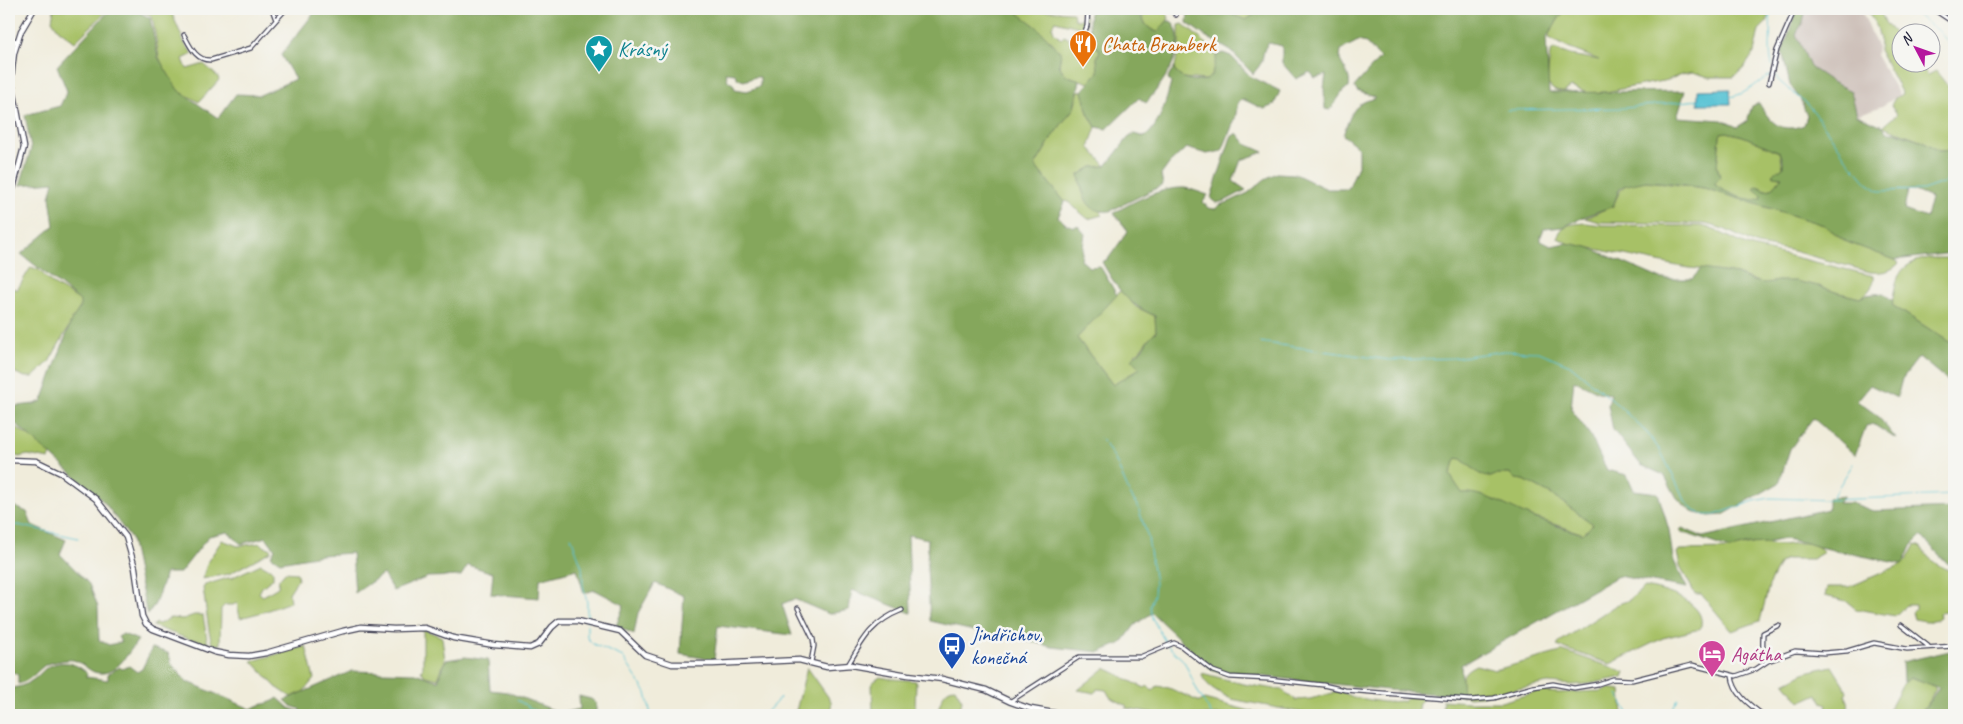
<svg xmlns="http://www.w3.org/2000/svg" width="1963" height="724" font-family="Caveat,sans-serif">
	<rect width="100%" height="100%" fill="#f6f6f2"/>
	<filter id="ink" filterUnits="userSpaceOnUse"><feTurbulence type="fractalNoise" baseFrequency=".02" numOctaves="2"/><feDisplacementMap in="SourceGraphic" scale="10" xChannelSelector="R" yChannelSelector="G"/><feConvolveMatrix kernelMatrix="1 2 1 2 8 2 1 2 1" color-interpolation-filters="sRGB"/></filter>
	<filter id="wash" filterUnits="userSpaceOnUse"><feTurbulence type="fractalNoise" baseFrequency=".0096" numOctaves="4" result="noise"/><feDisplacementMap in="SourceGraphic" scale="20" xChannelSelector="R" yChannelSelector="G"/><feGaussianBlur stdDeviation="1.12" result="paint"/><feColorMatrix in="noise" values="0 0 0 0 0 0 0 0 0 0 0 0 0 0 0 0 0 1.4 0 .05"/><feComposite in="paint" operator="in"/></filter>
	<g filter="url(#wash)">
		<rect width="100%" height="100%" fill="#f0ecdb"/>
		<path fill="#cec1ba" d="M1806,9h55l16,37 -1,9 23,40 -17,11 -25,9 -6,-24 -19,-9 -22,-15 -14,-33 7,-12z"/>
		<path fill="#a7c166" stroke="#647250" d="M54,9h52l1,2 -32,31 -17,-13 -6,-9z
			M137,9h33l15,35 8,10 -10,5 4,10 17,-5 14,13 1,3 -20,22 -22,-12 -12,-20 -6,-13 -7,-41z
			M1020,9l53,3 1,7 4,1 8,-4v9l-5,9 -3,-1 1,-6 -24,-6 -3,5 2,6 7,7 3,-3 16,8 6,9 5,-10 9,7 -3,8 1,14 -9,11 -24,-8 -6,-10 2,-12 -8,-10 -35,-30z
			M1142,9h23l4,9 -6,10 -5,4c-12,-3 -16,-12 -16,-23z
			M1179,9h83l-16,11 -19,-7 -16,3 -18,-5 -10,1z
			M1565,9h206l-4,13 -8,8 -5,23 -11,16 -10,8h-24l-17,-5 -10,2 -14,6 -62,12 -18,1 -17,-6 -7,5c-8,0 -13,-2 -17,-10l3,-29 3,-4 17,6 29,5 -31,-12 -19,-10v-4z
			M1866,9h13l7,15 14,15v23l18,1 10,12 8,-4 18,23v56l-15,1 -16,-10 -40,-15 14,-12 -6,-9 4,-7 7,-4 -23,-44 1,-10 -3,-13z
			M1183,24l32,27c4,9 -1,23 -8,29l-25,-2 -8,-8 5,-22v-23z
			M1079,90l3,1 6,22 8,14 -7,20 17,19 -14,1 -13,8c3,17 5,29 22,37l1,3 -14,4 -21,-18 -2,1 -30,-36 19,-32 20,-26z
			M1727,132l16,4 37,16 3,15 -11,8 10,3 -10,11 -7,1 -8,-4 5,9 -1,4c-14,3 -34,-5 -45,-13l-1,-3 5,-6 -3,-11 3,-30 1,-3z
			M1646,181l58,7 120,37 23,17 34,12 14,6 4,3c-7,9 -19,10 -29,9l-81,-22 -32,-5 -33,-16 -19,-5 -106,-2 -14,-4 28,-12c10,-22 8,-22 33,-25z
			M1586,223l16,2 100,1c17,4 32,15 50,21l122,29c1,9 -6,17 -14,22l-25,-6 -12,-5 -45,-6 -13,3 -7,-2 -21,-8 -55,-7 -115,-24 -9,-5c2,-15 17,-14 28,-15z
			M1928,258h26v87l-62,-40c4,-28 6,-41 36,-47z
			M31,267l8,3 14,14 28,17v4l-32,57 -16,15h-8l-16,-7v-84l8,4z
			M1120,291l16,16 19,9 1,16c-10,6 -12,17 -21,22l5,14 -27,17 -36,-47z
			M9,422l36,26 6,7 -2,4 -21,-4 -9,2 -8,-3 -2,-3z
			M1457,458l4,1 19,15 11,3 6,-3h13l5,5 9,1 28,15 42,29 -10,10 -122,-40 -12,-19 3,-9z
			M222,540l16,6 23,-3 4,4 5,1 1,3 -42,23 -27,5 6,-18z
			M1760,542c6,1 13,3 20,3 16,-1 31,-7 44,7l-12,7h-26l-6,3 -10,20 -10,39 -28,10 -31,-37h-6l-15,-28 -3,-13 2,-3 51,-1z
			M1915,545l5,1c10,16 18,19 34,27v38l-15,2 1,5c-7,6 -18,2 -26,1l-2,-7 3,-2v-5h-9l-11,11 -39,-7 -10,-8 -21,-5 2,-9h22l51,-22 6,-4z
			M261,564l12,7v7l-11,9 -3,6 4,3 15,-9 1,-8 6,-7 12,1 1,6 -9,14 1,9 -27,10 -23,6 -3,-15 -4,2h-8l-4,4 -1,36 -8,-1 -3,-13 -6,-43 2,-3 26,-8 2,2v-2z
			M1645,587c17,3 65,15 55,42l-37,9 -53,26 -53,-18 4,-5 55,-36 13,-5z
			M194,615h9l5,30h-6l-4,-5h-7l-38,-14 2,-3 4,1 11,-6 13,1z
			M423,629l19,8 3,23 -7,19 -13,-3 -4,-5 2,-4z
			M306,646l8,33 -11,13 -12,5 -15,-10 -24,-26z
			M1564,651l61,21 -2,5 -34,7 -18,1 -23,-2 -67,13 -13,1 -7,-4c0,-15 0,-21 15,-28l19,5z
			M1832,666l13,21 2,4 -2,4c5,9 5,11 -1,20h-20l3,-11 -6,-2 -3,-8 -18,8 -15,-19 21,-11z
			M807,667l24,34 1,14h-55v-2l19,-2z
			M1105,668c14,6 26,14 40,20l2,-2 6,5 4,-5 12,2 31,14 4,-3 50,13 34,3h-122l-40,-7 1,-2 -17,-9 -4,-7 -9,-1 -2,4 -17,-3z
			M1202,673l41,11 39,6 14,10 14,-1 30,-8 13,6 30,5 20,-1 6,-5 15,2 -5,5 -2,12h-117l4,-2 -73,-14c-9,-5 -29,-14 -29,-26z
			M880,677c13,3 23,2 36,4l-1,29h23c3,-9 5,-22 17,-22l7,12 -3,15h-86l-1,-32z
			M1910,678c9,2 21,4 26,11l-13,21 2,5h-39l16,-30z
			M1608,688l13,2 2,25h-181l1,-15 26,2h32l38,-11 18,2 21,-1 24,-1z"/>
		<path fill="#85a75b" stroke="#54644b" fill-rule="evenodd" d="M108,9h25l17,9 8,39 20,33 40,28 18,-24 24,1 35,-16 -14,-24 36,-46h703l-2,4 19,14 24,26 -2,12 6,10 15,5 -6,28 -20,26 -19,32 30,36 -7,15 8,7 9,3 2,-2 8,9 -4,26 8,7 11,-1 17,29 -40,43 36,47 27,-17 -8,-8c2,-5 5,-5 8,-9 7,-6 7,-14 16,-19l-1,-16c-30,-14 -37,-26 -53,-54l6,-3 20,-28 -14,-18c20,-12 47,-26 71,-25 7,1 16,5 23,7l-5,7 5,6 7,1 5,-4 9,-3 19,-9 17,-14 12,-6 18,1 32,15h21l10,-23v-19l-15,-12c7,-18 10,-33 31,-36v-2l-17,-6 -3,-4 26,-29 -14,-15 -8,-2 -17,9 -1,10c5,11 11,15 9,28l-5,2 -14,20 -5,-1 -1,-21 2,-13 -11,3 -5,-6 -14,7 -14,-16v-17l-13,-3c-7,6 -5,13 -8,20 -2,4 -6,8 -8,11l-22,-23 -26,-15 -18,-13 1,-11 5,-1 18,5 17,-3 18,7 16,-11h303l-19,29 3,55 136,-2 -8,26 45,3 15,7 10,-6 5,-15 7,-3c11,19 21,31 45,22l3,-9 -7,-17 -10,-14 -8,-34 6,-15 8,-27h10l-3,13 -7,12 14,33 22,15 19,9 6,24 26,11 4,6h9l27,9 16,10 15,-1v18l-4,2 2,24 2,1 -1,58 -58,7 -48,-18 -23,-17 -120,-37 -34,-5 -24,-2 -23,5 -4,4 -6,16 -25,9 -25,12 -19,2 -3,7v5l10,5 16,-3 21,4 73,32h31l9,-10 36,5 16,7 12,2 13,-2h17l28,6 12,5 25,6 5,-3 18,-2 10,8 -1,4 62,40v41l-35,-29 -17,22 -5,19 -27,-13 -13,16 21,15 18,23 -23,-15 -7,2 -11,29 -42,-37 -23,31 -11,34 -56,32 -14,1 -17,-4 -15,-14 -13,-23 -23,-10 -28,-35 -5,-25 3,-11 -13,-2 -24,-12 -3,29 19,26 17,35 20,5 7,15 24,3 11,37 4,29 14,29 -69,-12 -157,89 2,31 -75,-6 -175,-19 -61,-58 -17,12 -13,18 -22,9 -48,-5 -26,-7 -26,-3 -70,-16 -3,-54 1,-28 -20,-4 3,78 -59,-23 -3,20 -20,4 -35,-15 -12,5 10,31 -74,-9 -4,34 -34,-6 4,-58 -29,-13 -17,30 -4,21 -18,-8 8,-21 -29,-15 -11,3 -7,-24 -37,10 -1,19 -48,-4 2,-21 -25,-8 -7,11 -33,1 -35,14 -10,-17 -28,19 -3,-40 -31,2 -41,7 -9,-6 4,-7 -9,-12 -25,7 -13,-12 -19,4 -29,37h-14l-11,31 -8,11 -16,-76 -27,-37 -95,-84v-11l25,-3 8,-3 30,-82 8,-11v-7l-59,-47 33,-28 -4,-29 4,-15 -34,3 11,-36 -6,-34 35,-9 7,-15 -10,-25 52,-55zM726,73l9,1 3,5 6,2 11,-4h5v9l-13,5 -12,-2 -2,-5 -5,-3zM1727,132l16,4 37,16 3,8v7l-11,8 1,1 9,1 -10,12 -7,1 -8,-4 -3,3 8,6 -1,4c-14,3 -34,-6 -45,-13l-1,-3 5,-6 -3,-11 3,-30 1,-3zM1908,190h4l19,8 -5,20 -22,-8zM1457,458l4,1 19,15 11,3 6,-3h13l5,5 9,1 28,15 41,29 -10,10c-17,-5 -35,-11 -52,-17 -20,-8 -48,-26 -69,-24l-12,-18 3,-9z
			M1109,9h30c2,10 8,21 19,23l9,-11h4c21,24 -9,63 -25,82l-7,-5 -32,31 -11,-2 -8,-14 -6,-22 16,-19 -1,-14 3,-8 -8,-7 -3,-19 1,-14z
			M1223,53l8,3 19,20 30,15 -6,14 -10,4 -22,-10 -4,3 -3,17 -13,32 -15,3 -21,-6 -17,16 -8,11 2,10 -53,26c-25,3 -27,-17 -31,-36l13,-8 14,-1 22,-28 6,-4 11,3c15,-12 21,-36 26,-54l-3,-5 6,-11c2,13 22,15 33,13l5,-6 5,-19z
			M1237,133l9,11 18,8 -23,8 -8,21 13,9 -21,11 -9,2 -5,-4 1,-5 19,-57z
			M1844,496l-6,7h14l21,8 81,-3v62l-33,-34 -10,10 -7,16 -3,2 -82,-17 -12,-4 -23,-4 -18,4 -17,1 -19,5 -51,-18 3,-3 21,9 125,-28v-11z
			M9,504l18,8 5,13 34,15 -6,14 29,30 9,23 1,33 10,5 12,-3 -3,-5 5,-3 15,6c-10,13 -23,39 -44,32 -7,-3 -13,-10 -21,-12 -6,-1 -17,2 -23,3 -10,2 -16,17 -32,21v-9l-9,-5z
			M152,648l16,5 4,12 14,16 65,28c9,-6 18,-4 27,-11l11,10 11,4v-3l-9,-3 -6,-6 67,-29 63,2 23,8 8,-21 19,-3 23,3 2,30 17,2 54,21 19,-4 -1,-13 12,3 5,4v12h-587v-26c8,-2 15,-3 22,-8 6,-3 10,-9 15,-13 15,-9 29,-6 41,5l-1,4 22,3v-6l12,-7 2,2 7,-3 8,6 5,-3z
			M1954,650v65h-29l-2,-5 16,-22 -28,-11 -6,5 -2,-1 -1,-19z"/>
		<path fill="#59c3d4" stroke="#3e7288" d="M1730,89l1,15h-33v-14z"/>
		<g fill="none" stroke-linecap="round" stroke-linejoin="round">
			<path stroke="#59c3d4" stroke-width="1" d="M1768,9c6,18 -1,37 4,56
				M1909,9l30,22 15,19
				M1729,97c19,-2 28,-16 45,-24l5,8 33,28 37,53 18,21 12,8 44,-1 31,-11
				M1507,110l118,-2 73,-8
				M1259,342l131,18 64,-2 50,-7 35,1 31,13 48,40 30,29 13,18 25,50 7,8 11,5h11l39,-14 16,-3 61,2 123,-5
				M1100,438l14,19 16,37 8,13 10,31 7,45 -1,11 -4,12 2,12 15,27 17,16 14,31 14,23
				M1831,499l22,-35
				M9,526l9,-1 60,13
				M571,537l11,30 1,19 4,16v19
				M587,625v13l6,6 30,13 23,36 5,22
				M1618,694l11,21
				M517,700l25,15
				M764,715l16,-17
				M1668,715l10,-16"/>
		</g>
	</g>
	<g filter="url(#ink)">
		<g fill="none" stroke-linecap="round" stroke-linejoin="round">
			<defs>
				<path id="minor" d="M272,9l4,11
					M1170,9l6,6
					M1933,9l21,14
					M184,35c6,11 12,26 27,25l40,-12 35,-39
					M9,38l7,3
					M1082,39l5,-13 1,-17
					M9,48l2,-4 5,-3
					M1769,83l8,-33 18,-41
					M798,608l15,31 1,7 -3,16
					M1779,625l-16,8c0,11 -2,20 5,28l27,-10 29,2 23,-2 27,-8 33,6 47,-3
					M1901,625l27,21
					M848,665c16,-27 24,-43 54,-55
					M1732,676c2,18 18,29 31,39
					M1011,701l68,-44h61l34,-14 7,3 32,25 17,6 38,2 55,6 22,5 125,10 24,-2 39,-11 20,-3 21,4 24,-4 15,-5 19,1 60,-15 44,11 20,-7 12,-8"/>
				<path id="tertiary" d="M9,203l15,-56 -13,-69 3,-25 7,-22 13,-22
					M9,460l27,1 25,12 35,26 30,38 9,31 7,48 4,8 7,5 61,23 15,3 20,1 17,-3 77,-22 18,-4 33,2 31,-1 28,10 41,7 36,3 9,-4 13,-17 7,-6h19l42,10 25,24 27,9h41l86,-4 28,7 24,-2 57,10 34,4 44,11 25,12 20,7 34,6"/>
			</defs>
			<use href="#minor" stroke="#414053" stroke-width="5.5"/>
			<use href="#tertiary" stroke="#414053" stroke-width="7"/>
			<use href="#minor" stroke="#fff" stroke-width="3"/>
			<use href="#tertiary" stroke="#fff" stroke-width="4.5"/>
		</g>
	</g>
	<defs>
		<symbol id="restaurant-pin" viewBox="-11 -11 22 30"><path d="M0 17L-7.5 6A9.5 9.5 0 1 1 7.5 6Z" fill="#e8710a" stroke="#f6f6f2"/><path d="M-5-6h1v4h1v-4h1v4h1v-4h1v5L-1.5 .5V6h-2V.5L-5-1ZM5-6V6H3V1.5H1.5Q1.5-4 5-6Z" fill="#fff"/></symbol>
		<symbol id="sight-pin" viewBox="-11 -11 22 30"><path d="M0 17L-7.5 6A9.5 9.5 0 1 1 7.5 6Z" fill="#0f9aa8" stroke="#f6f6f2"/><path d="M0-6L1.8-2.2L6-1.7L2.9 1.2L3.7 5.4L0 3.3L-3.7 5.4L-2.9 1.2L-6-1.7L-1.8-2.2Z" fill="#fff"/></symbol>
		<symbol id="bus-pin" viewBox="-11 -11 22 30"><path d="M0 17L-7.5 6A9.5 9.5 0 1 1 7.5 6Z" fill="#1a4fb4" stroke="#f6f6f2"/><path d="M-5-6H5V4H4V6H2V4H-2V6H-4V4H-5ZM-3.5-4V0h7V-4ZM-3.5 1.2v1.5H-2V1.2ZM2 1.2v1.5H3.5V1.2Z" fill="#fff"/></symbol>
		<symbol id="hotel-pin" viewBox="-11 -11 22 30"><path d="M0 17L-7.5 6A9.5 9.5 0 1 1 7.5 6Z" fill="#d1479c" stroke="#f6f6f2"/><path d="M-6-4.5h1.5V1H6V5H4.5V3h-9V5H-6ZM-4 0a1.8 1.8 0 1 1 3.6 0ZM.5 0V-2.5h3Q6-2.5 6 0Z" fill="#fff"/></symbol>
	</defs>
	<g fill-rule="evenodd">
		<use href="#restaurant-pin" x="1067" y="28" width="32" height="43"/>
		<use href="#sight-pin" x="583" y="33" width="32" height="43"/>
		<use href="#bus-pin" x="936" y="630" width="32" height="43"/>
		<use href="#hotel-pin" x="1696" y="638" width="32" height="43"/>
	</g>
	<g text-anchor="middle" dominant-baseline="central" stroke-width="5" stroke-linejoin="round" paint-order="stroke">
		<g font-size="20" fill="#c56008" stroke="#f6f6f2" text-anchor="start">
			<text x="1102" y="44">Chata Bramberk</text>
		</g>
		<g font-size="20" fill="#0d838f" stroke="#f6f6f2" text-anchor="start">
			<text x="618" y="49">Krásný</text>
		</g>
		<g font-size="20" fill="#164399" stroke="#f6f6f2" text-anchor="start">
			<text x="971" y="634">Jindřichov,<tspan x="971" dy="23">konečná</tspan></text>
		</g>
		<g font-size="20" fill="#b23c85" stroke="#f6f6f2" text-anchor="start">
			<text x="1731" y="654">Agátha</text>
		</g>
	</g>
	<rect width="1963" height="724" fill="none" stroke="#f6f6f2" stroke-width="30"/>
	<g transform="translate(1916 48) rotate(311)"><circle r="24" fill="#f6f6f2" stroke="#a1a1a9"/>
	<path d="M0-4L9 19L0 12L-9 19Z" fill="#b5179e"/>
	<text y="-8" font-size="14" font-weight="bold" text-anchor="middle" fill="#22223b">N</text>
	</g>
</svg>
